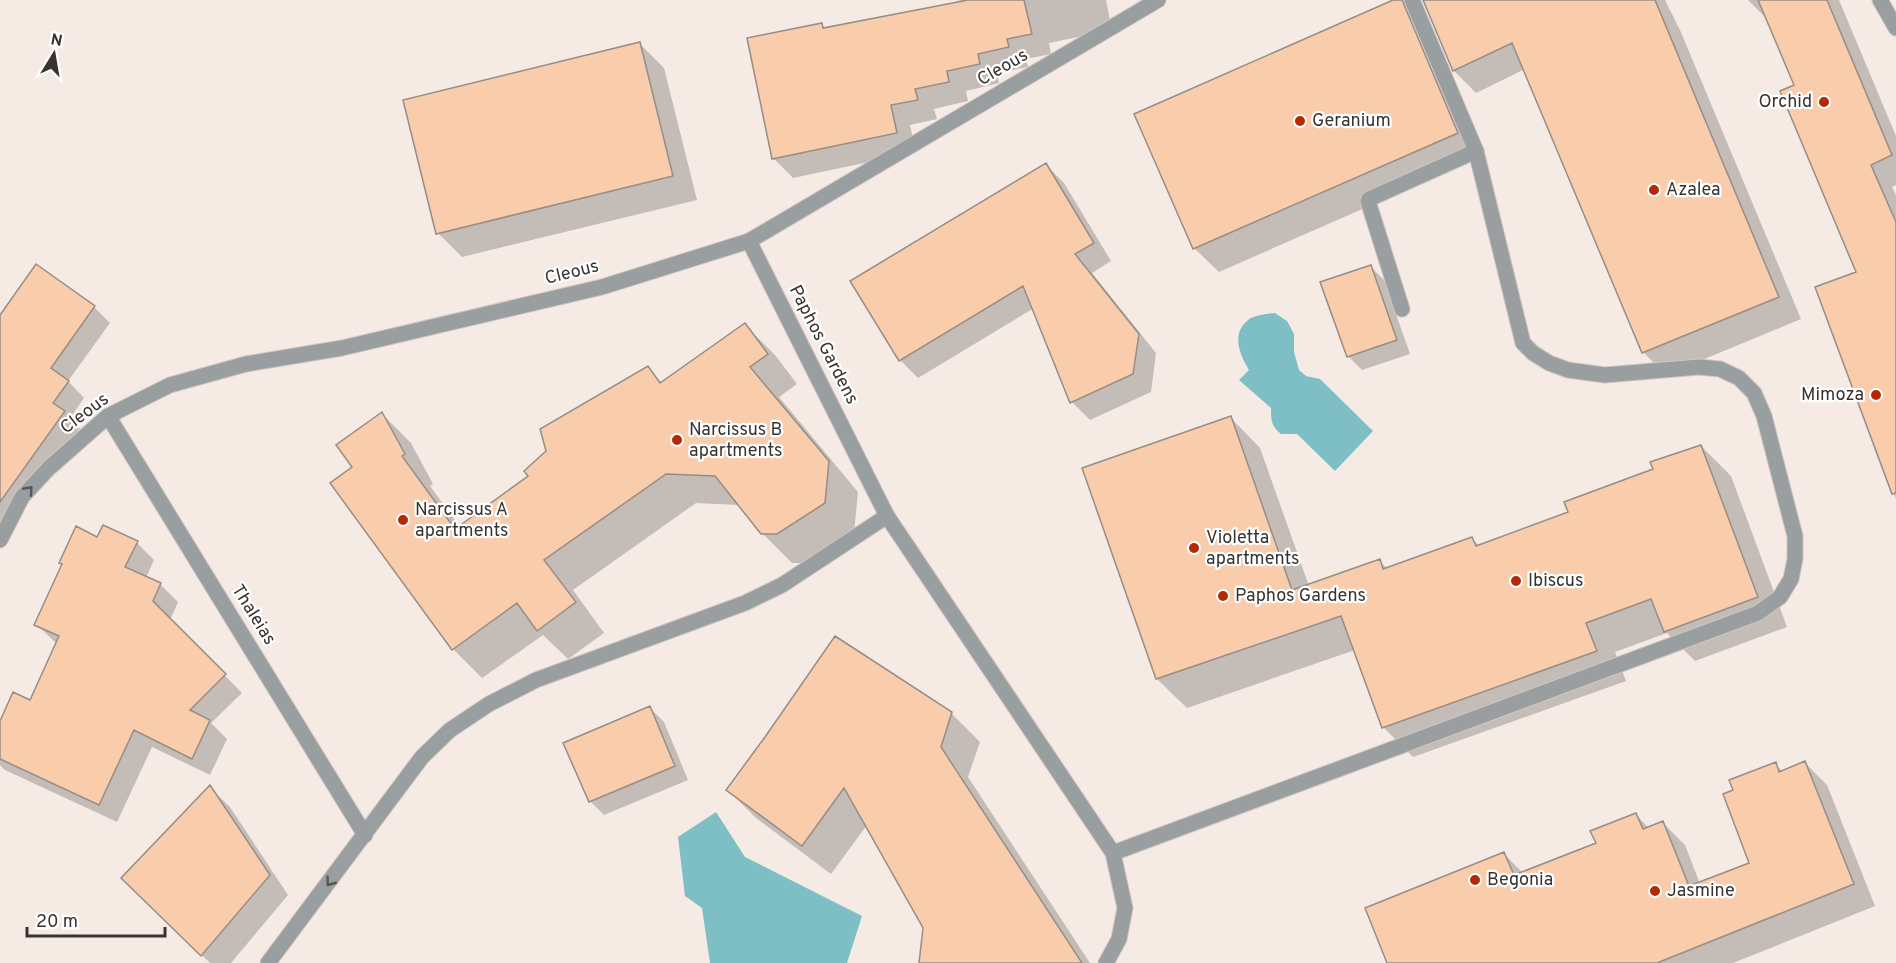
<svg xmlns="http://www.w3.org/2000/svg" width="1896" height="963" font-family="Overpass,sans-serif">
	<rect width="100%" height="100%" fill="#f5ebe4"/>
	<path fill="#7dbfc5" d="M1275,313l12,8 7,13v18l5,18 7,6 14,3 53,52 -38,40 -38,-37h-16c-10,-8 -10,-14 -10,-26l-32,-28 10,-10c-9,-15 -18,-35 -2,-49 6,-6 20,-7 28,-8z
		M716,812l29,45 117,59 -15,47h-137l-8,-55 -17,-12 -7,-59z"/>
	<path fill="#0003" d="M962,0h144l6,30 -63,13 2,11 -25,5 2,8 -31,6 2,10 -33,8 2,10 -34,8 3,10 -27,6 6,27 -123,26 -20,-20 48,-134 5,5 132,-26 -1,-2z
		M1397,0h9l75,157 -262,115 -25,-24z
		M1424,0h241l15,30 121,289 -135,56 -23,-23 -118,-283 -49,24 -22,-22z
		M1748,0h91l57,136v49l-4,2 4,8v304l-79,-211 41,-15 -62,-187 -27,-65z
		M639,43l25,25 33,132 -235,57 -24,-24z
		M1046,165l18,18 47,78 -19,12 64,80 -5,39 -61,28 -18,-18 -38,-94 -116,70 -18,-18z
		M1370,266l14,14 26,74 -48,16 -14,-14z
		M94,307l16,16 -42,58 16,17 -14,20 10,10 -58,82 -22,25v-218z
		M745,325l30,30 22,29 -18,13 79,95 -4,41 -46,30h-16l-30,-30 -23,-28 -43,-2 -123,87 31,43 -36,26 -25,-24 -61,43 -29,-29 -71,-235 29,29 22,41 -3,2 30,41 70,-50 118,-109 14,15z
		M1231,418l29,30 49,138 70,-25 9,8 84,-30 8,7 90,-33 131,-67 30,30 56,151 -92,34 -28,-28 -52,19 11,29 -213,76 -30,-30 -28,-77 -168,58 -30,-29z
		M98,539l39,4 17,17 -8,18 15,7 17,17 -8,18 72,73 -31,30 16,16 -17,36 -58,-28 -35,75 -112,-52 -5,-5v-40l31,-23 26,-58 -21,-20z
		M650,708l14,14 24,58 -84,35 -14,-14z
		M951,713l29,29 -12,35 122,186h-170l4,-36 -57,-102 -36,49 -75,-56 -28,-28z
		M1805,763l22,22 48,121 -142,57h-344l115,-109 19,19 75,-29 38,-29 13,13 14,-5 22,22 15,39 51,-20 -16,-73 40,-27 8,8z
		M210,788l20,19 58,88 -57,68h-21l-67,-65z"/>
	<path fill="#f9ccac" stroke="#968d86" stroke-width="1.5" d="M968,0h56l8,34 -25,5 2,8 -31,7 2,10 -33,7 2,11 -34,7 3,11 -27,5 6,28 -125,26 -25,-121 75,-15 1,5z
		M1393,0h9l56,133 -265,116 -59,-135z
		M1423,0h232l124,297 -137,56 -130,-310 -59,28z
		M1758,0h69l65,155 -21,10 25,57v271l-4,1 -77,-207 41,-15 -76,-181 14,-6z
		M640,42l33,134 -237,58 -33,-134z
		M1046,163l48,80 -19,11 64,80 -6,40 -63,29 -47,-117 -124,75 -49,-80z
		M36,264l59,42 -44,62 18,13 -16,22 12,8 -65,91v-187z
		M1371,265l26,75 -50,17 -27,-75z
		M745,323l23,31 -18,13 79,94 -4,42 -48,31h-16l-46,-58 -49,-2 -122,86 32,42 -39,29 -20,-28 -65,47 -122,-167 22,-16 -16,-22 46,-33 23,42 -3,2 53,73 73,-53 -4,-5 22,-20 -6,-22 108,-63 12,17z
		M1231,416l61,174 88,-31 3,10 89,-32 4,9 92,-34 -4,-10 89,-33 -3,-7 51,-17 57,152 -94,35 -13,-33 -65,24 11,28 -215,77 -41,-112 -185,63 -74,-211z
		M103,525l35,16 -13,26 36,16 -8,18 73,73 -36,36 20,10 -18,39 -58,-29 -35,75 -99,-46v-38l13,-29 17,8 29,-64 -25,-11 28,-61 -3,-1 17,-37 21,11z
		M835,636l117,76 -11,35 141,216h-163l4,-35 -79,-140 -42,58 -76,-56 39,-53z
		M650,706l25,60 -86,36 -26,-59z
		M1805,761l49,123 -197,79h-270l-22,-55 139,-56 10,23 82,-32 -6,-12 46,-18 7,16 20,-8 26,65 60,-23 -26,-69 10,-4 -4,-10 47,-18 3,10z
		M210,785l60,90 -69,81 -80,-78z"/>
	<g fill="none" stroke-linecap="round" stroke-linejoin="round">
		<defs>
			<path id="service" d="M1412,0l64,151"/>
			<path id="minor" d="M1880,0l16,28
				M749,241l138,275 226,337 12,55 -6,31 -13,24
				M108,416l257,419
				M0,540l22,-43 27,-29 59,-52 62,-31 76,-21 96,-16 260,-61 147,-46 409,-241
				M1113,853l645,-240 22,-16 11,-18 4,-20v-23l-31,-120 -10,-23 -15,-15 -19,-9 -21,-2 -94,8 -37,-5 -19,-7 -16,-10 -10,-10 -47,-192 -107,48 -1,2 34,108
				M268,963l154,-206 28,-27 39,-26 47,-24 209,-77 37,-18 105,-69"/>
		</defs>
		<use href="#service" stroke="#cfc6c0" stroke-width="17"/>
		<use href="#minor" stroke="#cfc6c0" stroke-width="17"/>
		<use href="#service" stroke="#999ea0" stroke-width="15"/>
		<use href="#minor" stroke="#999ea0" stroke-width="15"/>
	</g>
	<defs><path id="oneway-chevron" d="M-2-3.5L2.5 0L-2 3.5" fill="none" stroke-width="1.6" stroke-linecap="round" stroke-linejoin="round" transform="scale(1.5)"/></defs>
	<g stroke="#595857">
		<use href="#oneway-chevron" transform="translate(29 490) rotate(-48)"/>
		<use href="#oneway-chevron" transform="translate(330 882) rotate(127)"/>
	</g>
	<g fill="#b42908" stroke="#fff" stroke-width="2">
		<circle cx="1824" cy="102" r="6"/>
		<circle cx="1300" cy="121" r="6"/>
		<circle cx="1654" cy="190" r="6"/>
		<circle cx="1876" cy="395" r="6"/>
		<circle cx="677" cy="440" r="6"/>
		<circle cx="403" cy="520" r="6"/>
		<circle cx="1194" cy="548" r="6"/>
		<circle cx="1516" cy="581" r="6"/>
		<circle cx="1223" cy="596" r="6"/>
		<circle cx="1475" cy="880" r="6"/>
		<circle cx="1655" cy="891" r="6"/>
	</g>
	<g text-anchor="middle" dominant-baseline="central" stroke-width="4.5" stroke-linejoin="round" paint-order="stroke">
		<g font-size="18" fill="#373330" stroke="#fff">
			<text transform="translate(1003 68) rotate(-30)">Cleous</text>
			<text transform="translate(572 273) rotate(-14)">Cleous</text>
			<text transform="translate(823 345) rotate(63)">Paphos Gardens</text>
			<text transform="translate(85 414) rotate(-37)">Cleous</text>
			<text transform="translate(253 615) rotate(58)">Thaleias</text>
		</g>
		<g font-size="18" fill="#373330" stroke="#fff" text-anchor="start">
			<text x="1812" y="102" text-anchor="end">Orchid</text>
			<text x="1312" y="121">Geranium</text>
			<text x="1666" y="190">Azalea</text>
			<text x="1864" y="395" text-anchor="end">Mimoza</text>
			<text x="689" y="430">Narcissus B<tspan x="689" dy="21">apartments</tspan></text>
			<text x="415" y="510">Narcissus A<tspan x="415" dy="21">apartments</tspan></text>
			<text x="1206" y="538">Violetta<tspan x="1206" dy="21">apartments</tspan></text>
			<text x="1528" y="581">Ibiscus</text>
			<text x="1235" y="596">Paphos Gardens</text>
			<text x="1487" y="880">Begonia</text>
			<text x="1667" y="891">Jasmine</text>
		</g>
	</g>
	<g transform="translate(54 54) rotate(11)" stroke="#ffffff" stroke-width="4.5" paint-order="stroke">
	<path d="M0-4.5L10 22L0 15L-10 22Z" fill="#373330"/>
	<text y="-9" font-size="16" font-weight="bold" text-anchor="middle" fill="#373330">N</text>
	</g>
	<path d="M27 927v9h138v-9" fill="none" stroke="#373330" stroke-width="3"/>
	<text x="36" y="927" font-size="18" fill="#373330" stroke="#ffffff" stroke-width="4.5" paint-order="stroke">20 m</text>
</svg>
